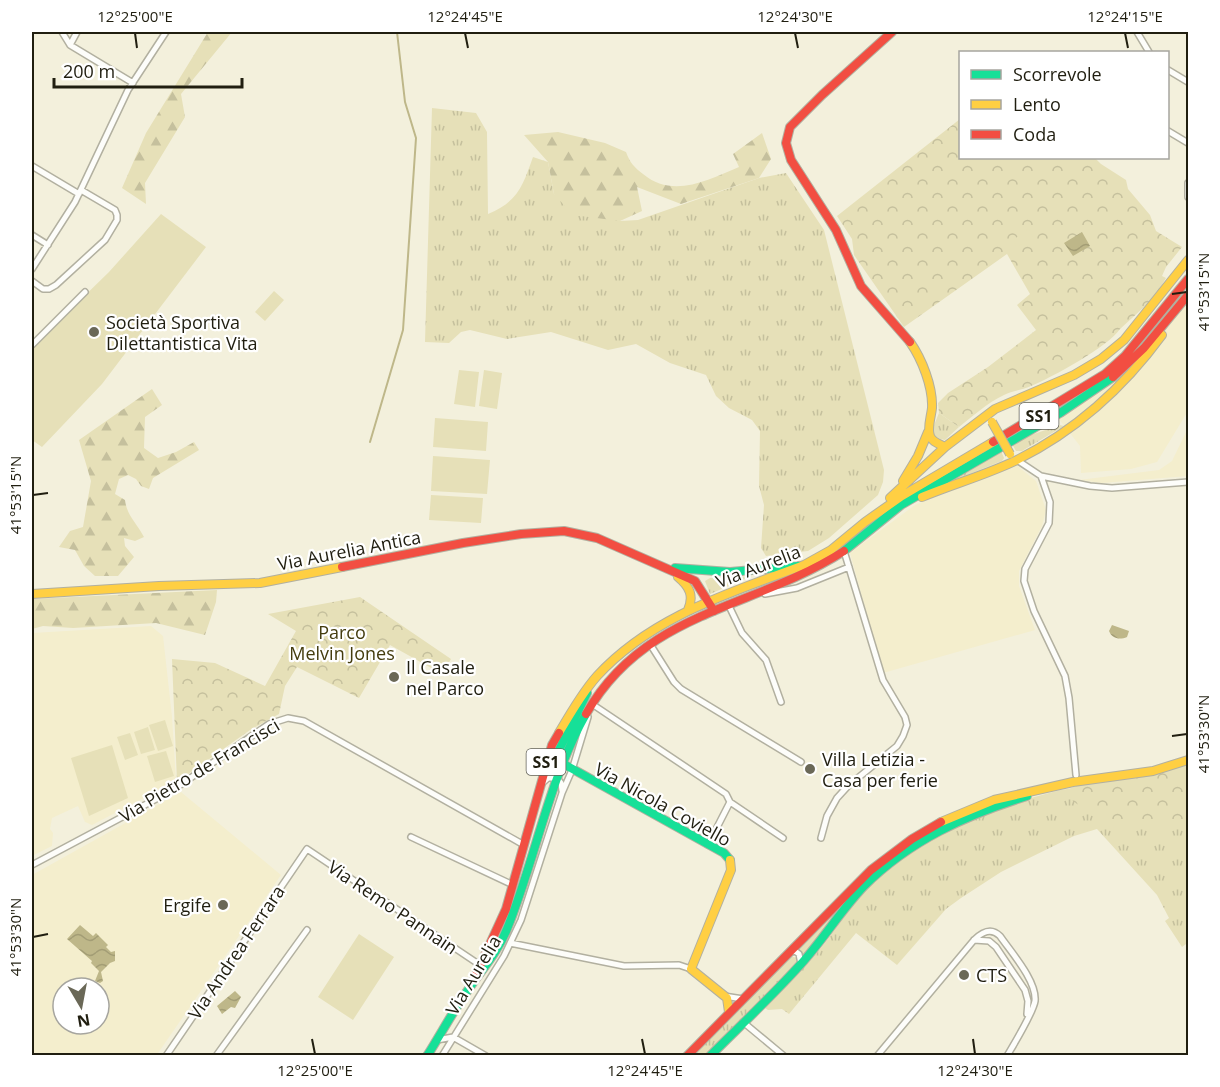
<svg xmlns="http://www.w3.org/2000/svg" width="1220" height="1087" font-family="'Open Sans',sans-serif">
	<defs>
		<pattern id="grass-tufts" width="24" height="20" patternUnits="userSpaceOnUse" patternTransform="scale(1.5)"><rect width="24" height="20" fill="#e6e0b8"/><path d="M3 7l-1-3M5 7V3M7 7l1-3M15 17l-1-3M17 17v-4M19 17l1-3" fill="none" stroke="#c5c09d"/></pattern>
		<pattern id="forest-firs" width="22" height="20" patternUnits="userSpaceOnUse" patternTransform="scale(1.5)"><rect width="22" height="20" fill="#e6e0b8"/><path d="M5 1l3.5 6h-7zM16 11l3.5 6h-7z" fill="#c5c09d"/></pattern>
		<pattern id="park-crowns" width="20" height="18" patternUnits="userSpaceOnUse" patternTransform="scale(1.5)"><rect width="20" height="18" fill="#e6e0b8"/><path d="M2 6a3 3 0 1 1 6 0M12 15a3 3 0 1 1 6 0" fill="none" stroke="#c5c09d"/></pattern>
		<pattern id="water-waves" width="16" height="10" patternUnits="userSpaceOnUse" patternTransform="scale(1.5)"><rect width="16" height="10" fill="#beb789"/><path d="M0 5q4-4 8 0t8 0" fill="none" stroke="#a39d75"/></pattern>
	</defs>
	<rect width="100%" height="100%" fill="#f3f0dc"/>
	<path fill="#f4eecd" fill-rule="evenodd" d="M1188,301v110l-31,51 -26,7 -50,4 -1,-27 -22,-28 46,-28z
		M1188,428v48l-86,7 -23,-3 80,-10 13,-9z
		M1016,465l20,16 10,29 -4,16 -23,45v15l16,44 -152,43 -33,-120 65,-48z
		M151,626l12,10 9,81 4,64 -84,44 -7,-3 -7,-16 -26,12 -2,11 3,4 -1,13 -20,10v-223z
		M181,792l100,83 -125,181 -124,-1v-180zM63,988h36v36h-36z"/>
	<path fill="url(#grass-tufts)" d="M432,108l44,5 11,19 1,82c30,-12 35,-29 45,-57l15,5 6,32 66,27 18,-1 121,-42 27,-5 38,57 60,240 -1,12 -5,13 -49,43 -21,13 -42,5 -5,-8 3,-43 -5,-19 1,-55 -8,-11 -23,-12 -13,-12 -10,-21 -36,-12 -34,-19 -28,6 -57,-18 -44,7 -37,-9 -9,2 -12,11 -24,-1z
		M939,413l20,14 -14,13c-7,-1 -10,-3 -13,-10z
		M1060,425l4,1 -42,25h-6l-4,-7 19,-9z
		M1001,451l3,7 -2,3 -58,23z
		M752,576l-42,18 -5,-13 5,-3z
		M1188,767v180l-2,-3 -4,3 -17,-26 4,-3 -12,-23 -60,-66 -23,7 -73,36 -40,26 -15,11 -49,56 -41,-32 -67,81 -7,-5 -14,1 -3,-2c19,-20 39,-39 56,-60 20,-25 37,-53 61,-74 38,-35 85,-58 135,-72 22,-6 44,-14 67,-15z
		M860,886l-56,69 -6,-6z
		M790,956l7,2 -1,6 -90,91 -15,1z"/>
	<path fill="url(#forest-firs)" d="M208,32h24l-51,62 4,23 -40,66 1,21 -24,-16 24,-55z
		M558,132l47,11 21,9c4,11 8,15 17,22 30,25 65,6 96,-7l-6,-13 29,-21 9,26 -12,19 -78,26 -44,-17 5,24 -22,10 -47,-6 -19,-21 -6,-32 -24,-27z
		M152,389l10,16 -17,12 -1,31 14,10 18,-6 18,-10 5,8 -46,28 -4,11 -8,-3 -5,-7 -8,-4 -9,4 -4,15 10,6c2,16 11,22 19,37l-9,4 -11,-3 1,8 9,11 -16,19h-23l-11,-10 -9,-16 -16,-3 11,-16 13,-4 8,-46 -12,-41z
		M217,590l-1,12 -11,33 -49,-12 -83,5 -30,-2 -11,3v-30z"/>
	<path fill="url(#park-crowns)" d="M960,119v39h135l6,6 25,16 2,9 22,26 6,16 26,16 -16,20 -4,9 4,2 -12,20 -34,31c-11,17 -69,49 -89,57 -9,4 -19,5 -27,9 -17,8 -31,21 -45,32l-20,-14 -1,-10 10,-10 40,-26 48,-37 -19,-25 13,-11 -23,-40 -103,73 -50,-72 -2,-16 -15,-23z
		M360,597l91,62 -9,15 -52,-29 -31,53 -62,-31 -12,19 -6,28 -29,16 -73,52 -5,-123 43,4 50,23 31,-55 -28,-17z
		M1188,765v54c-45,4 -86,12 -121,-24v-5l14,-6 76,-11z"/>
	<path fill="#e6e0b8" d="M161,214l45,33 -104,137 -60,63 -10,-7v-93l77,-75z
		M1028,229l5,7 -16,11 -4,-7z
		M274,291l10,9 -19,21 -10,-9z
		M459,370l20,2 -4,35 -21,-3z
		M484,370l18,3 -5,36 -18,-3z
		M435,418l53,4 -2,29 -53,-4z
		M433,456l57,4 -3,34 -56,-3z
		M431,495l52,3 -2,25 -52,-3z
		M165,720l8,26 -15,5 -9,-26z
		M148,727l7,23 -14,4 -7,-22z
		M130,733l8,22 -13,5 -8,-23z
		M112,745l16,53 -39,18 -18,-58z
		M166,751l8,25 -19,6 -8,-26z
		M359,934l35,23 -41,63 -35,-23z"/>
	<path fill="url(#water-waves)" d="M1082,232l8,14 -17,10 -9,-13z
		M1112,625l17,6 -2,6c-7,3 -15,2 -18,-6z
		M80,925l13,11 3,-3 12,12 -2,2 5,5 4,-1v10l-5,2 -9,9 2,9 -3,2 -5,-2 4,-10 -8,-8 1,-2 -25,-22z
		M235,991l6,6 -6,11 -4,-1 -9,7 -5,-8z"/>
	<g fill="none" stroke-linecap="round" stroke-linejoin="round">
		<path stroke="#beb789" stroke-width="2" d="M370,442l33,-112 13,-192 -11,-36 -8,-70"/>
		<defs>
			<path id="street" d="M62,32l8,13 63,38
				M1137,32l12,20
				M70,45l7,-13
				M1168,70l20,12
				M1168,131l20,12
				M32,166l47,28
				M1188,183v14
				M32,235l16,10
				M32,269l43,-67 53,-112 38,-58
				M32,281l11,8h6l7,-4 49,-45 12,-20v-5l-2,-5 -34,-20
				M32,345l53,-53
				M1017,460l24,16 9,26 -1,21 -24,46 -1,12 10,30 31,65 4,22 7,77
				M1041,476l49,10 22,2 76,-6
				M765,594l32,-6 52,-21
				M729,606l13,27 24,27 15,42
				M650,644l24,38 7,7 120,73
				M592,704l134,90 4,8 53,36
				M541,784l7,-6h9l4,5 1,8
				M411,837l102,48
				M821,838l6,-22 10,-18 11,-12 49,-40 6,-10 4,-11 -2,-8 -22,-37 -39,-129
				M708,845l22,-43
				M32,865l141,-75 96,-66 19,-6 16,3 220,124
				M974,940l15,1 7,6 29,43 3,11 -1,13
				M510,943l114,23 55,-1 12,4
				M791,952l4,-1 4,3 2,10
				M724,996l19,3
				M743,1022l41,34
				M437,1040l16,-3 33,19
				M166,1056l141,-207 173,116
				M216,1056l91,-126
				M442,1056l62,-100 17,-36 41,-127 10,-23 16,-53
				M877,1056l97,-116c8,-8 17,-13 26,-4 11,16 37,45 35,65 -2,12 -21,43 -28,55"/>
			<path id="fast" d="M844,551l57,-46 159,-92 53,-36
				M675,568l55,4 68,-6
				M587,693l-28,57 1,12 164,91 6,7
				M427,1056c14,-22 26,-45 41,-66 14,-21 30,-38 39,-61 29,-71 41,-148 79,-215
				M710,1056c30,-30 62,-60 90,-91 23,-25 41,-55 64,-79 46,-46 102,-71 163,-90"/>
			<path id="slow" d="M910,342c12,17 23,45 22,66 -1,9 -5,21 -2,28 2,6 10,8 15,11l50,-38 79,-34 27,-16 23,-19 64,-80
				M903,481l15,-25 10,-24
				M922,497c31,-13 64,-22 95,-37 58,-29 107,-73 145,-125
				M890,498l55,-51
				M804,565l27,-15 34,-28 37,-26 91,-54
				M678,577c12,10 16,19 10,33
				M32,594l127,-8 101,-3 82,-16
				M559,733c11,-19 23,-40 38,-57 55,-60 133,-83 207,-111
				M941,822l53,-22 79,-18 80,-11 35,-11
				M729,1012l-2,-14 -36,-29 40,-99 -1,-10"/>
			<path id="jam" d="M892,32l-70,63 -32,32 -4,16 5,17 45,70 25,56 49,56
				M1113,377l31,-29 44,-53
				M993,442l112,-68 20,-18 63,-77
				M342,567l121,-24 58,-9 43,-3 33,7 98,43 19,30
				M586,714c59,-104 166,-104 258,-163
				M474,979l32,-70 46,-164 7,-12
				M687,1056l184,-186 41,-31 29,-17"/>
		</defs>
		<use href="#street" stroke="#b2b0a0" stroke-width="8"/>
		<use href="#fast" stroke="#b2b0a0" stroke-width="10"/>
		<use href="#slow" stroke="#b2b0a0" stroke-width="10"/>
		<use href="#jam" stroke="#b2b0a0" stroke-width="10"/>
		<use href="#street" stroke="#fdfdfa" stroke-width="5"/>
		<use href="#fast" stroke="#16e098" stroke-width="8"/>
		<use href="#slow" stroke="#ffcf43" stroke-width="8"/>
		<use href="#jam" stroke="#f24e42" stroke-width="8"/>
		<defs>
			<path id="slow-bridge" d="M992,422l18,32"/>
		</defs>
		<use href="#slow-bridge" stroke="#b2b0a0" stroke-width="10" stroke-linecap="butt"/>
		<use href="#slow-bridge" stroke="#ffcf43" stroke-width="8"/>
	</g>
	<path fill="none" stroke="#201e10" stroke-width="2" d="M135,33l2,15M465,33l3,15M795,33l3,15M1125,33l3,15M1172,294l15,-2M33,495l15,-2M1172,736l15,-2M33,937l15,-3M312,1039l3,15M642,1039l3,15M973,1039l2,15"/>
	<g fill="#6a6857" stroke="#fff" stroke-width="2">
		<circle cx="94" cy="332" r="6"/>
		<circle cx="394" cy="677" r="6"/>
		<circle cx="810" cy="769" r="6"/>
		<circle cx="223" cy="905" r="6"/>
		<circle cx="964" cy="975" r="6"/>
	</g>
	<g text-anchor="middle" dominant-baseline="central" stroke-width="4.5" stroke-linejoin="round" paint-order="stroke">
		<g fill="#fff" stroke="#636258" stroke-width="1.5">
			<rect x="1019.5" y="403" width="39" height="26" rx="4.5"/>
			<rect x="526.5" y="749" width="39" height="26" rx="4.5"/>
		</g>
		<g font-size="16" font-weight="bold" fill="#201e10">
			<text x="1039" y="416">SS1</text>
			<text x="546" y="762">SS1</text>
		</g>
		<g font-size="18" fill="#201e10" stroke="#fff" text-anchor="start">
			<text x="106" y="322">Società Sportiva<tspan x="106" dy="21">Dilettantistica Vita</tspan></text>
			<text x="406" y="667">Il Casale<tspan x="406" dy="21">nel Parco</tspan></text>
			<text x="822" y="759">Villa Letizia -<tspan x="822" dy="21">Casa per ferie</tspan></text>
			<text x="211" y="905" text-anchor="end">Ergife</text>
			<text x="976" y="975">CTS</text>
		</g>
		<g font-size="18" fill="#201e10" stroke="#fff">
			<text transform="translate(349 550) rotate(-11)">Via Aurelia Antica</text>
			<text transform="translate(758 566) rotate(-21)">Via Aurelia</text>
			<text transform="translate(199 770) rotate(-31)">Via Pietro de Francisci</text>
			<text transform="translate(663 804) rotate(29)">Via Nicola Coviello</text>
			<text transform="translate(393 907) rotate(34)">Via Remo Pannain</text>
			<text transform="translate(236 952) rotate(-56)">Via Andrea Ferrara</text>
			<text transform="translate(473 975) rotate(-59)">Via Aurelia</text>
		</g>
		<g font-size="18" fill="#443c0e" stroke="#fff">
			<text x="342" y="632">Parco<tspan x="342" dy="21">Melvin Jones</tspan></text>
		</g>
	</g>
	<rect width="1220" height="1087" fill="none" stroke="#ffffff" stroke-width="66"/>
	<rect x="959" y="51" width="210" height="108" fill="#ffffff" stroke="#a6a59f" stroke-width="1.5"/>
	<rect x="971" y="70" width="30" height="9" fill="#16e098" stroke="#a6a59f" stroke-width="1.5"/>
	<text x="1013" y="81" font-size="18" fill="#201e10">Scorrevole</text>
	<rect x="971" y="100" width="30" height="9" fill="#ffcf43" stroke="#a6a59f" stroke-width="1.5"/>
	<text x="1013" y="111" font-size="18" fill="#201e10">Lento</text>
	<rect x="971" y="130" width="30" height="9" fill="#f24e42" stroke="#a6a59f" stroke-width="1.5"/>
	<text x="1013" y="141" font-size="18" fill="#201e10">Coda</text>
	<g transform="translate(81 1006) rotate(170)"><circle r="28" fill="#ffffff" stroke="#a6a59f" stroke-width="1.5"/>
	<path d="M0-4.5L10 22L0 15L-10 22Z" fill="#6a6857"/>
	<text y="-9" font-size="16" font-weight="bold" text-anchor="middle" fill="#201e10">N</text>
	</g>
	<path d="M54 78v9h188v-9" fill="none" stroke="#201e10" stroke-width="3"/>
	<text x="63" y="78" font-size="18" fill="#201e10" stroke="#ffffff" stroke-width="4.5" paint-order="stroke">200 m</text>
	<rect x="33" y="33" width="1154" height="1021" fill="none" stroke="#201e10" stroke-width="2"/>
	<g font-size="15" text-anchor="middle" fill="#201e10">
		<text x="135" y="22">12°25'00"E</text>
		<text x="465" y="22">12°24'45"E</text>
		<text x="795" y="22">12°24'30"E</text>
		<text x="1125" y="22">12°24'15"E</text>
		<text transform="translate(1204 292) rotate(-90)" y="5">41°53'15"N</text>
		<text transform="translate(16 495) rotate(-90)" y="5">41°53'15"N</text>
		<text transform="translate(1204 734) rotate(-90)" y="5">41°53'30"N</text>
		<text transform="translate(16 937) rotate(-90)" y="5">41°53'30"N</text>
		<text x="315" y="1076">12°25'00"E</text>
		<text x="645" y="1076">12°24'45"E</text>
		<text x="975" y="1076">12°24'30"E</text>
	</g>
</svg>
